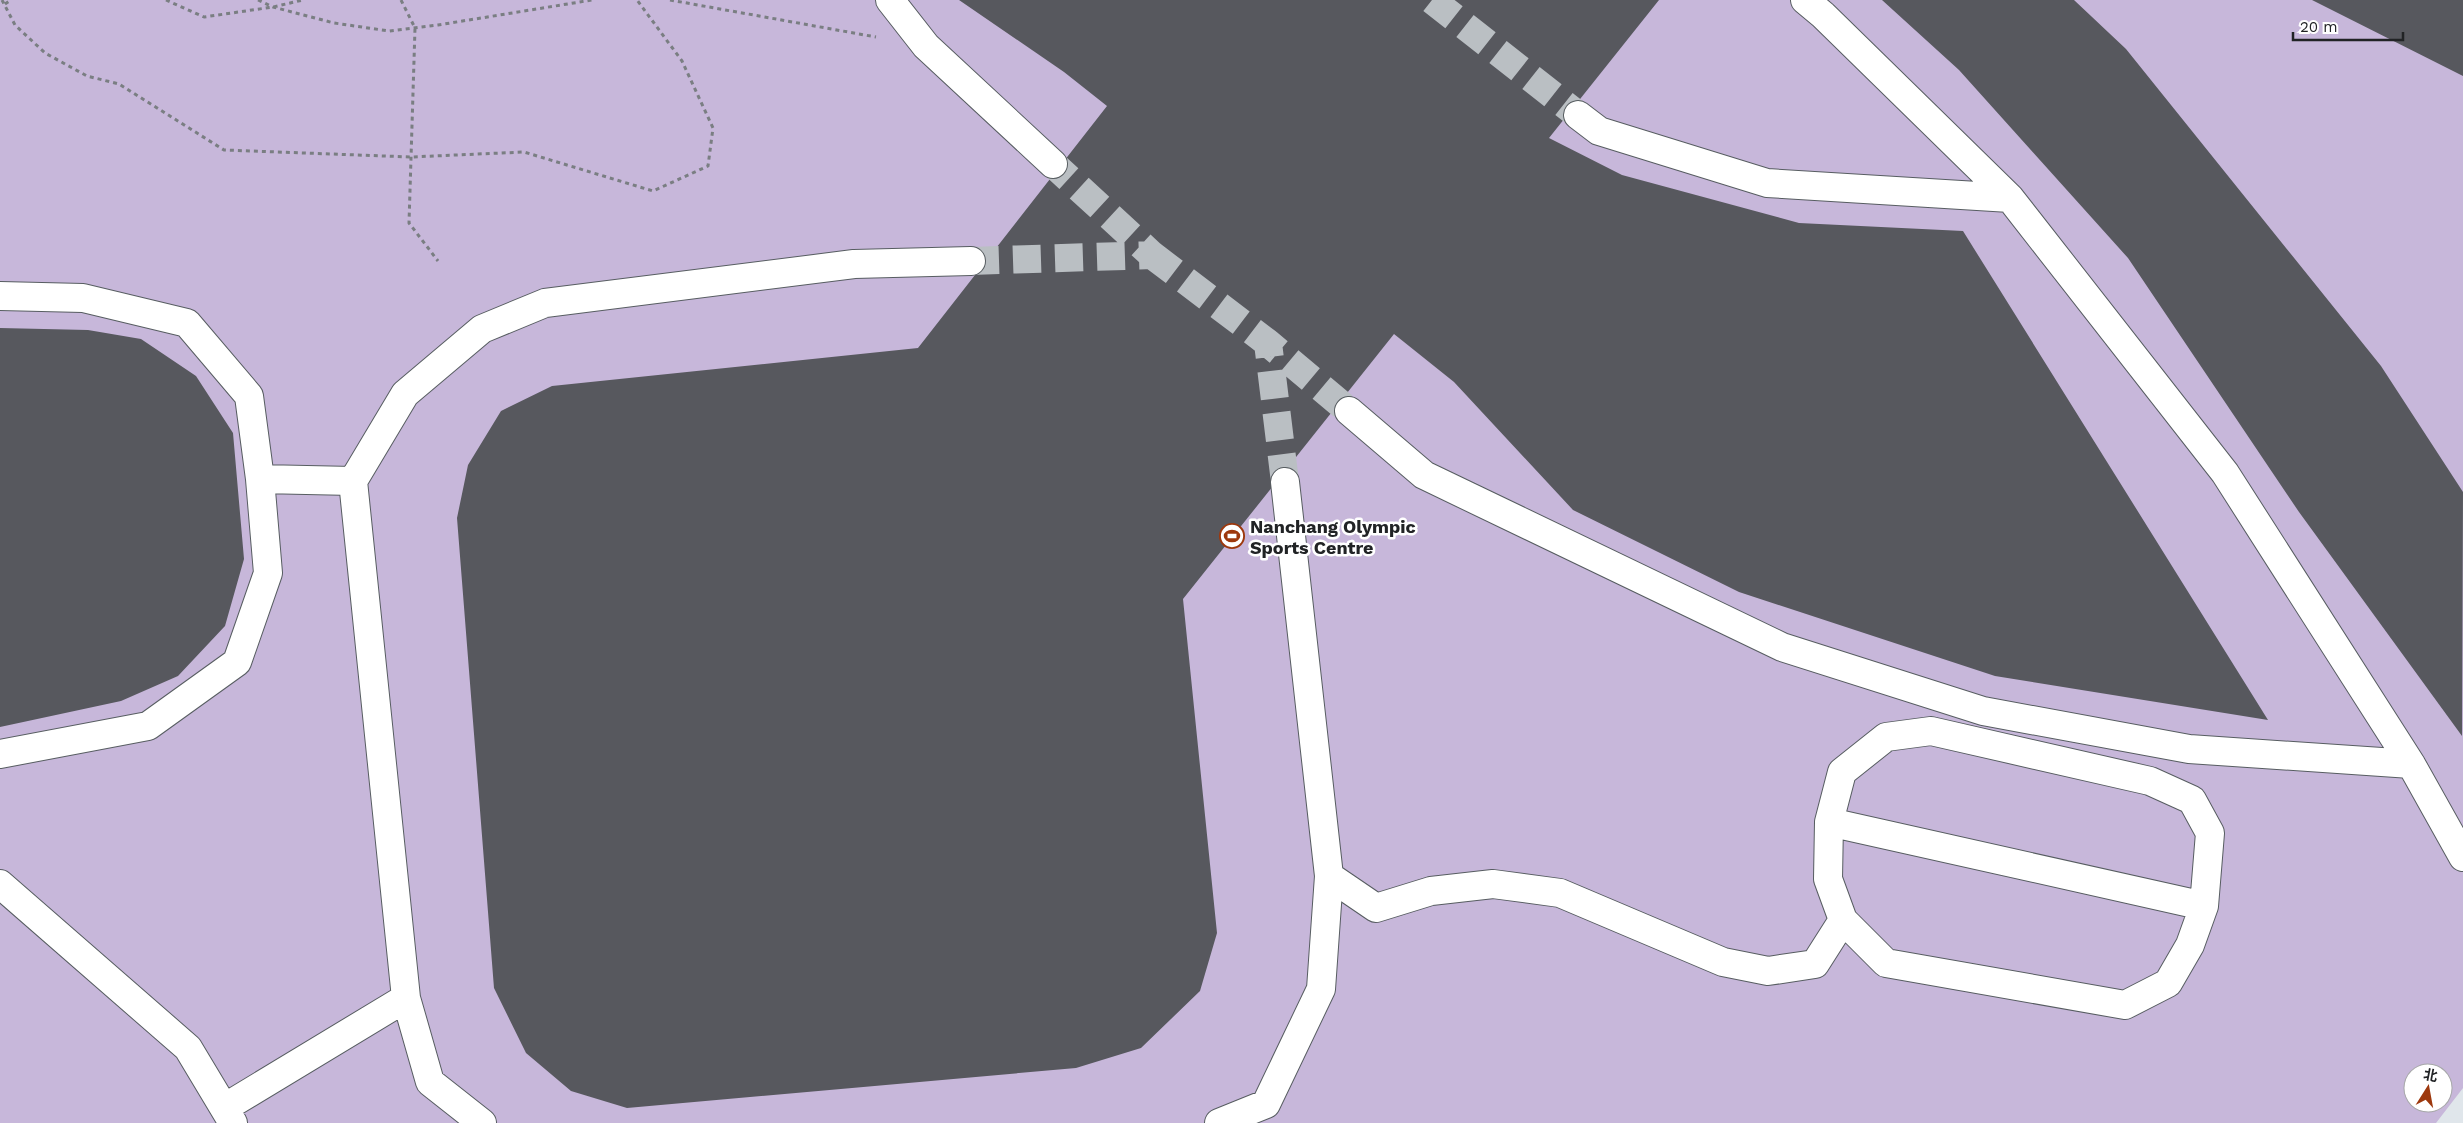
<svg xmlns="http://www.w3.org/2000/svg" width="2463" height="1123" font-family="'Work Sans','Noto Sans SC',sans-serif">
	<rect width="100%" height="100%" fill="#e0e6eb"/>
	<path fill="#c7b7da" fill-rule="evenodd" d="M0,0h2463v1088l-27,35h-2436zM2413,1073h30v30h-30z"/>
	<path fill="#57585e" d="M959,0h700l-110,138 73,37 177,48 164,8 305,489 -273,-44 -256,-84 -166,-82 -119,-128 -60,-48 -211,265 34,334 -17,58 -59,57 -65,20 -449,40 -56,-17 -45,-38 -32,-65 -37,-470 11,-53 33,-54 51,-25 366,-38 189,-242 -43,-34z
		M1882,0h192l52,49 255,317 82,126 -1,244 -163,-224 -171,-254 -169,-188z
		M2312,0h151v76z
		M0,328l88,2 53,9 55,37 37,57 11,126 -19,67 -47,50 -57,25 -121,26z"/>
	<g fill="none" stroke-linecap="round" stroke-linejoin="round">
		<path stroke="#babfc3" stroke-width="28" stroke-dasharray="28 14" stroke-linecap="butt" d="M1432,0l146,115
			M1152,255l116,88
			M971,261l181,-6 -99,-91
			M1285,482l-17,-139 81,68"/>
		<defs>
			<path id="minor" d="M890,0l36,46 127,118
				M1805,0l18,15 187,183 215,275 186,291 52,93
				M1578,115l21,16 168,52 243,15
				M0,296l83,2 104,25 62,73 11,83 8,94 -31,89 -89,64 -148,28
				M1349,411l75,64 358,172 201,64 206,38 222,15
				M260,479l93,2 52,-87 77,-65 63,-26 309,-39 117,-3
				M353,481l53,517 24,84 52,41
				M1931,731l219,50 42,19 18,33 -6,73 -14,39 -22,38 -43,22 -239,-42 -43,-43 -15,-41 1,-57 13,-50 44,-35z
				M1829,822l375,84
				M1329,876l47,32 55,-17 62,-7 67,9 163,69 45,9 47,-7 28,-44
				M0,884l188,164 45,75
				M224,1108l182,-110
				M1219,1123l47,-19 55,-115 8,-113 -44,-394"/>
		</defs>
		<use href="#minor" stroke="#575d61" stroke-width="30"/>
		<path stroke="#7a7e82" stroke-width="3" stroke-dasharray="4 4" stroke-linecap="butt" d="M2,0l13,25 30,28 42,23 32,8 105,66 187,7 113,-5 129,39 55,-25 5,-38 -31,-67 -45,-61
			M166,0l38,17 69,-10 30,-7
			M258,0l15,7 61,16 55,8 49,-6 154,-25
			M401,0l14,28 -6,195 29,38
			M670,0l206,37
			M5,4l6,-4"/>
		<use href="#minor" stroke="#fff" stroke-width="28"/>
	</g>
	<defs>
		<symbol id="stadium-ring" viewBox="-11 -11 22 22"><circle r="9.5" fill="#fff" stroke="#9d380d" stroke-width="1.5"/><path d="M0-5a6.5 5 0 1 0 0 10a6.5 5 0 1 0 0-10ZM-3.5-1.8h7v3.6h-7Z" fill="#9d380d"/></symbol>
	</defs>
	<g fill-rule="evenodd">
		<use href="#stadium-ring" x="1218" y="522" width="28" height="28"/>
	</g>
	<g text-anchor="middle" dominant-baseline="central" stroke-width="5" stroke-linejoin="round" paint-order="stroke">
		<g font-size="18" font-weight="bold" fill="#212325" stroke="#fff" text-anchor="start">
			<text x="1250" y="526">Nanchang Olympic<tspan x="1250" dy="21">Sports Centre</tspan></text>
		</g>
	</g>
	<g transform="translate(2428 1088) rotate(11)"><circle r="24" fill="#ffffff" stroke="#a6a7a8"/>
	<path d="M0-4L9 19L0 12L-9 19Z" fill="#9d380d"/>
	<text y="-8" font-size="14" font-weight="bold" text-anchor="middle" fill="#212325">北</text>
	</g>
	<path d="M2293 32v8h110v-8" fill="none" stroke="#212325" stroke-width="2.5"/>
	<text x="2300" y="32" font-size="15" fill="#212325" stroke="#ffffff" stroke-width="4" paint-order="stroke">20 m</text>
</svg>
